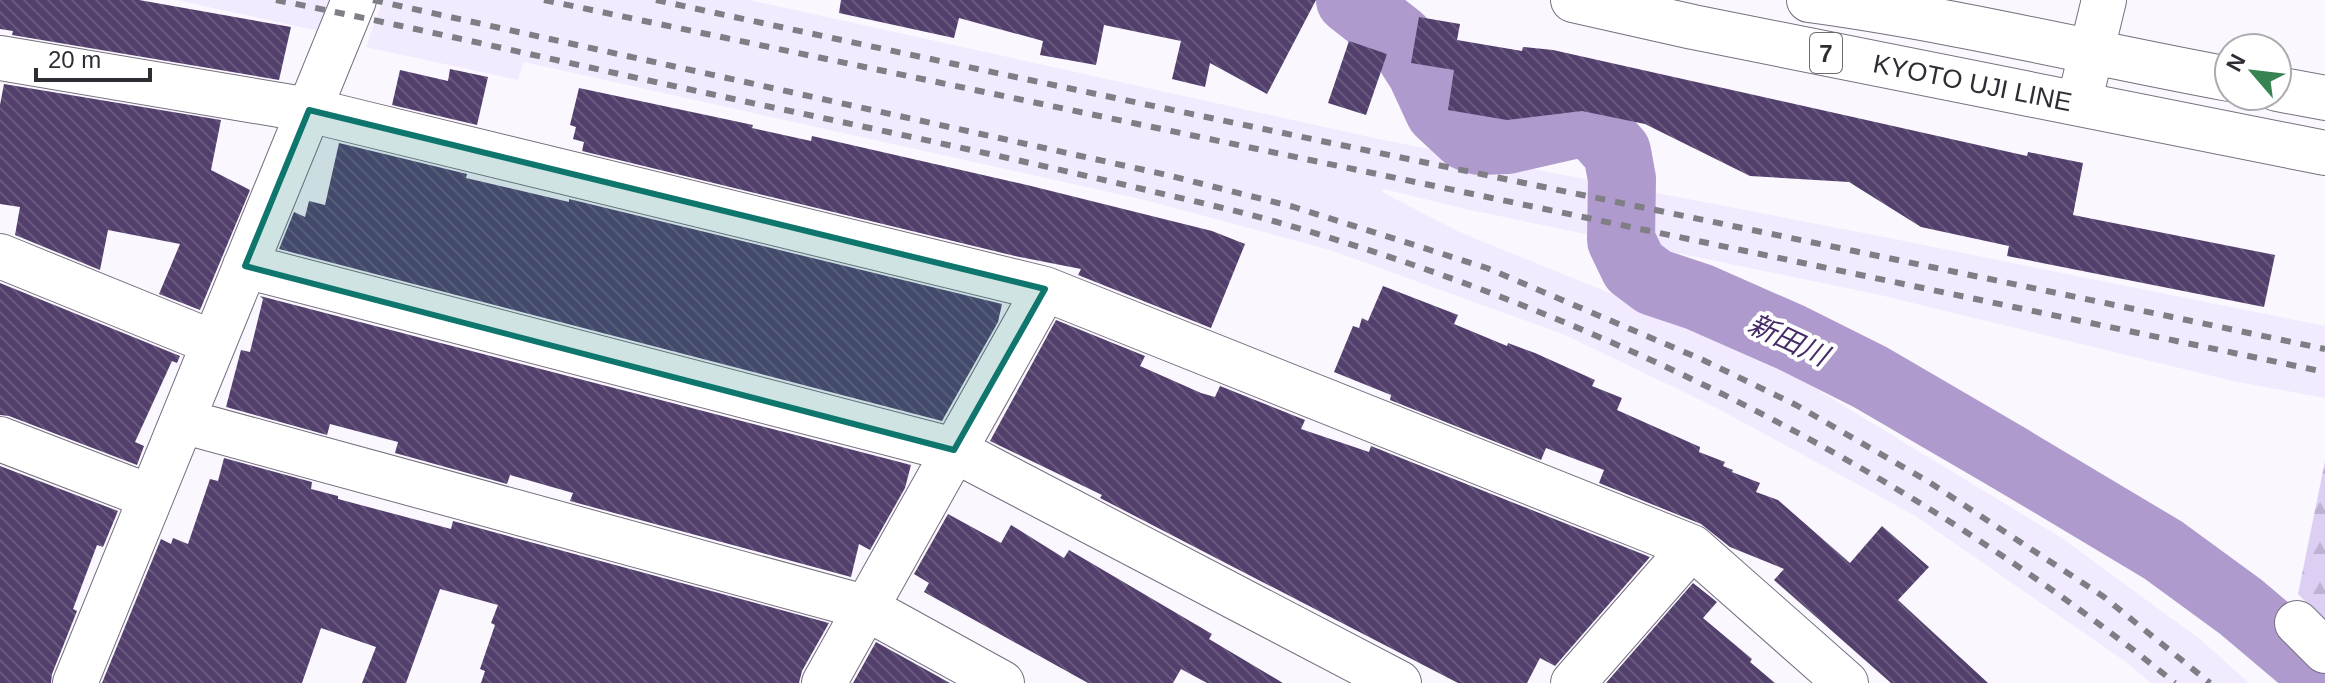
<svg xmlns="http://www.w3.org/2000/svg" width="2325" height="683" font-family="Arial,'Noto Sans JP',sans-serif">
	<defs>
		<pattern id="forest-firs" width="22" height="20" patternUnits="userSpaceOnUse" patternTransform="scale(2)"><rect width="22" height="20" fill="#ddcff4"/><path d="M5 1l3.5 6h-7zM16 11l3.5 6h-7z" fill="#beb2d2"/></pattern>
		<pattern id="building-back-hatch" width="6" height="6" patternUnits="userSpaceOnUse" patternTransform="scale(2)"><rect width="6" height="6" fill="#523f6c"/><path d="M-1 5l2 2M0 0l6 6M5-1l2 2" fill="none" stroke="#68597d"/></pattern>
	</defs>
	<rect width="100%" height="100%" fill="#faf7fe"/>
	<path fill="#f2eaff" d="M176,0h163l-11,33z
		M383,0h366l639,141 486,94 451,91v72l-92,-17 -353,-86 -410,-85 -86,-21 -2,3 75,39 300,122 306,186 138,101 48,43h-98l-25,-21 -212,-147 -201,-109 -150,-72 -233,-84 -185,-50 -621,-138 -6,18 -152,-33z"/>
	<path fill="url(#forest-firs)" d="M2325,461v160l-27,-27z"/>
	<g fill="none" stroke-linecap="round" stroke-linejoin="round">
		<path stroke="#ae9acd" stroke-width="68" d="M1350,0l50,39 21,33 18,39 28,26 12,4 28,-1 74,-17 17,8 19,21 5,27 -1,61 13,27 20,15 45,15 91,40 80,40 139,81 154,92 78,57 84,71"/>
	</g>
	<path fill="url(#building-back-hatch)" d="M0,0h139l152,27 -12,53 -267,-45 1,-4 -13,-2z
		M841,0h475l-49,94 -57,-31 -5,24 -33,-8 9,-38 -77,-16 -8,40 -56,-10 3,-14 -84,-23 -5,20 -115,-25z
		M1419,17l41,7 -3,16 65,11 1,-4 30,3 474,106 1,-4 55,11 -10,52 202,40 -11,52 -257,-51 2,-10 -88,-19 -72,-45 -99,-6 -105,-52 -63,-13 -75,9 -59,-10 6,-40 -43,-7z
		M1349,41l38,13 -21,61 -38,-12z
		M450,69l38,8 -11,48 -85,-20 8,-35 48,11z
		M4,84l217,36 -10,50 39,20 -50,120 -41,-16 21,-50 -72,-14 -8,40 -85,-35 5,-28 -20,-3v-99z
		M579,88l174,37 -1,3 59,13 1,-5 215,49 185,46 33,13 -34,84 -133,-53 3,-6 -66,-13 -433,-105 2,-9 -11,-3 3,-12 -6,-2z
		M339,143l128,31 -1,4 103,24v-3l433,105 -4,18 -56,99 -663,-172 15,-37 11,5 4,-16 16,4z
		M0,283l180,73 -3,7 -5,-2 -37,81 9,4 -7,19 -128,-49 -9,-1z
		M1383,286l75,29 -4,9 53,22 1,-3 27,10 60,27 -3,6 30,12 -5,12 83,37 -1,5 26,10 -2,4 10,4 -1,2 28,11 -4,9 22,8 72,63 32,-37 47,41 -31,33 90,83h-97l-117,-103 10,-11 -54,-22 -29,-23 -102,-41 5,-13 -58,-22 -5,12 -151,-60 1,-5 -57,-23 19,-46 6,2 3,-10 6,3z
		M260,296l651,169 -6,23 -35,62 -11,-6 -8,33 -281,-76 3,-8 -63,-18 -3,9 -112,-31 3,-11 -68,-18 -3,11 -101,-28 15,-57 9,2 13,-53z
		M1056,320l89,36 -5,10 61,27 14,4 5,-11 85,34 -4,9 68,23 2,-6 279,111 -95,109 -15,-8 -13,25h-69l-358,-185 2,-3 -112,-54z
		M224,458l88,24 -1,7 27,7v3l113,30 2,-8 376,102 -27,48 -3,12h-318l4,-12 -5,-2 15,-44 -4,-2 7,-18 -58,-16 -34,94h-44l14,-36 -55,-19 -19,55h-200l59,-144 10,5 2,-6 15,6 22,-65 8,2z
		M0,466l118,45 -15,36 -6,-2 -24,64 4,2 -25,63 -1,9h-51z
		M948,514l53,29 10,-18 53,33 5,-8 143,84 -3,5 74,44h-76l-26,-14 -8,14h-85l-164,-91 5,-9 -15,-9z
		M1693,583l24,19 -14,16 49,41 -2,3 25,21h-169z
		M876,642l74,41h-97z"/>
	<g fill="none" stroke-linecap="round" stroke-linejoin="round">
		<defs>
			<path id="minor" d="M0,58l309,52 736,179 647,258 154,136
				M2079,103l25,-103
				M0,256l214,87
				M245,266l709,184 445,233
				M182,421l682,186 138,76
				M0,439l151,58
				M2297,623l28,28
				M75,683l279,-683
				M824,683l221,-394
				M1573,683l119,-136"/>
			<g id="major">
				<path id="s1" d="M1573,0l120,27 632,126"/>
				<path d="M1809,0c141,19 280,53 420,79"/>
				<path d="M2277,89l48,9"/>
			</g>
		</defs>
		<use href="#minor" stroke="#756f7f" stroke-width="46"/>
		<use href="#major" stroke="#756f7f" stroke-width="46"/>
		<use href="#minor" stroke="#fff" stroke-width="44"/>
		<use href="#major" stroke="#fff" stroke-width="44"/>
		<path stroke="#807e85" stroke-width="6" stroke-dasharray="10 10" stroke-linecap="butt" d="M276,0c161,32 321,70 481,104 127,27 255,54 381,84 46,11 93,21 139,34 325,93 635,248 898,461
			M373,0l794,175 127,32 193,61 216,92 93,45 133,77 175,115 106,86
			M544,0l1781,372
			M656,0c556,121 1113,232 1669,349"/>
	</g>
	<path fill="#0f766e" fill-opacity="0.2" stroke="#0f766e" stroke-width="6" stroke-linejoin="round" d="M309,110l736,179 -91,161 -709,-184z"/>
	<g text-anchor="middle" dominant-baseline="central" stroke-width="8" stroke-linejoin="round" paint-order="stroke">
		<rect fill="#fff" stroke="#6d6c71" stroke-width="2" x="1810" y="33" width="32" height="40" rx="6"/>
		<g font-size="24" font-weight="bold" fill="#2f2d34">
			<text x="1826" y="53">7</text>
		</g>
		<g font-size="26" fill="#2f2d34" stroke="#fff">
			<text stroke="none"><textPath href="#s1" startOffset="408">KYOTO UJI LINE</textPath></text>
		</g>
		<g font-size="28" font-style="italic" fill="#472b69" stroke="#fff">
			<text transform="translate(1788 340) rotate(25)">新田川</text>
		</g>
	</g>
	<g transform="translate(2253 72) rotate(298)"><circle r="38" fill="#ffffff" stroke="#acabae" stroke-width="2"/>
	<path d="M0-6L14 30L0 20L-14 30Z" fill="#378351"/>
	<text y="-12" font-size="22" font-weight="bold" text-anchor="middle" fill="#2f2d34">N</text>
	</g>
	<path d="M36 68v12h114v-12" fill="none" stroke="#2f2d34" stroke-width="4"/>
	<text x="48" y="68" font-size="24" fill="#2f2d34" stroke="#ffffff" stroke-width="6" paint-order="stroke">20 m</text>
</svg>
